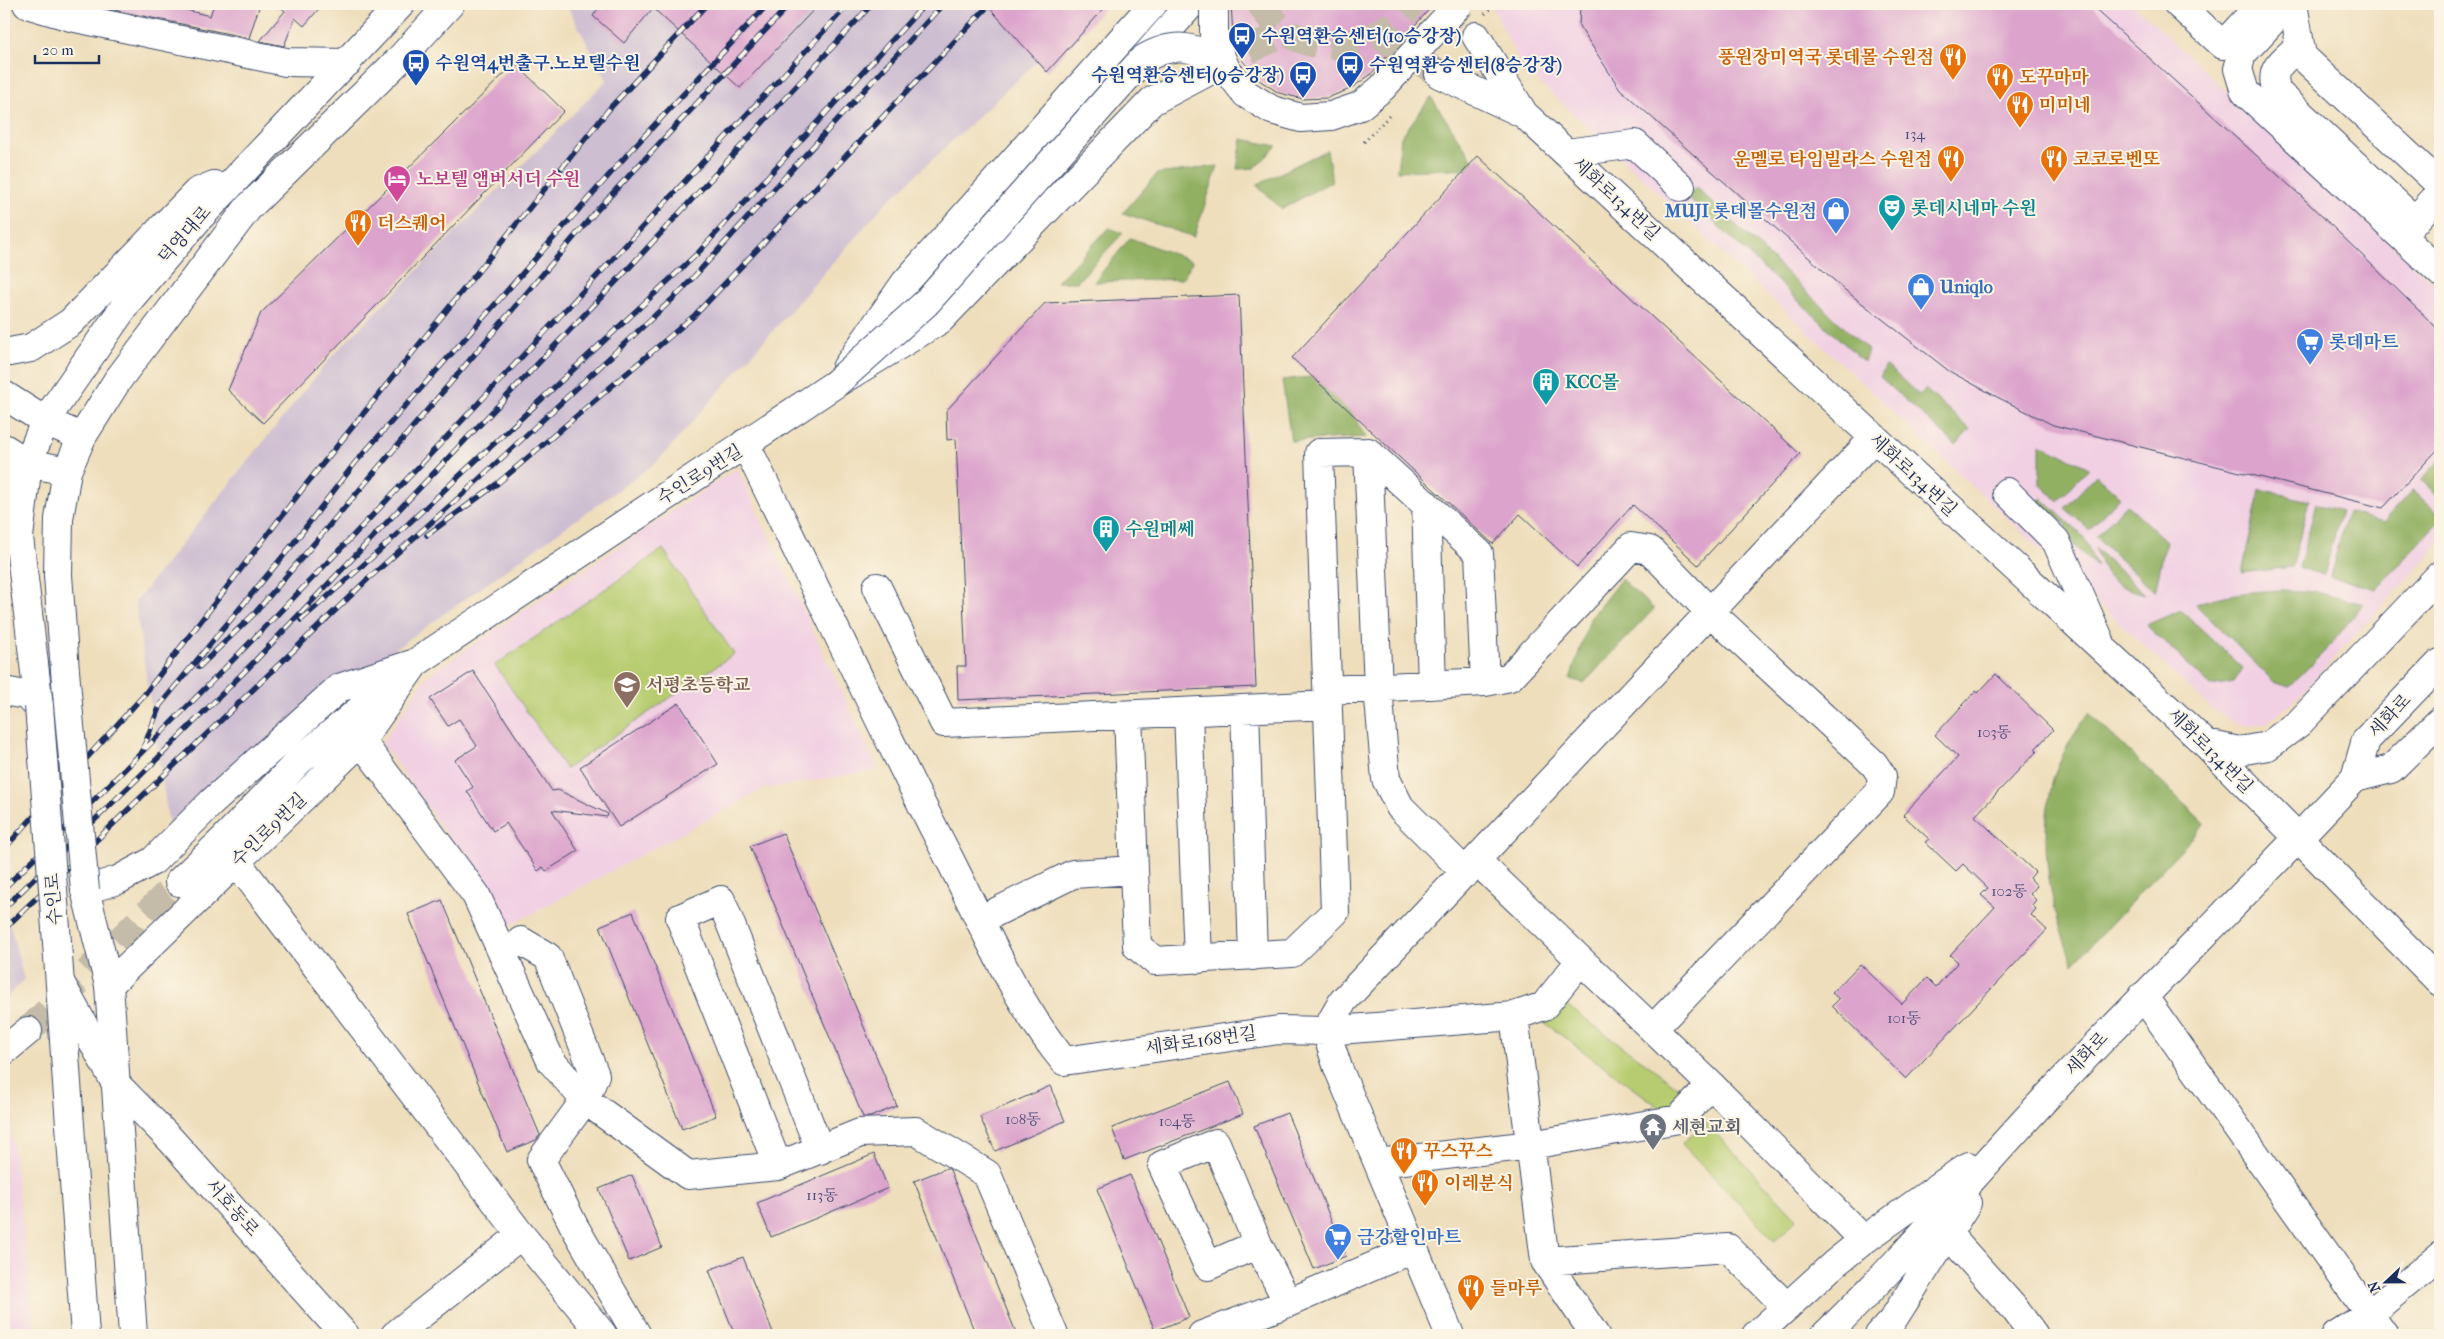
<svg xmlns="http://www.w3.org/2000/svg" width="2444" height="1339" font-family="'IM FELL French Canon','Noto Serif KR',serif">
	<rect width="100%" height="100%" fill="#fcf5e5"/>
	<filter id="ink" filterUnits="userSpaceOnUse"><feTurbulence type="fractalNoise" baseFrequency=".02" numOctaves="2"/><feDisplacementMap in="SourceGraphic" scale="10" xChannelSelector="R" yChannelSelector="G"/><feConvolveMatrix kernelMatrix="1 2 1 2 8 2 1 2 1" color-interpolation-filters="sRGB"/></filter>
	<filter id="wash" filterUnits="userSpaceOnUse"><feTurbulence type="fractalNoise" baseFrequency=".0096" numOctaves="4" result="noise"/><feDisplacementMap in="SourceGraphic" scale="20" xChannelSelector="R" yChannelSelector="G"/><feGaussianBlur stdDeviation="1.12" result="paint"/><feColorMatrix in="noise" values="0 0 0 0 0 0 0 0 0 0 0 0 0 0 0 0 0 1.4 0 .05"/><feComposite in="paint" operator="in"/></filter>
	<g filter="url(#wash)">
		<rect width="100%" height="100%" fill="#eedebc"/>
		<path fill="#f1d0e3" d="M1491,4h642l307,286v254l-150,161 -24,19 -27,1 -26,-15 -692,-645z
			M737,468l141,302 -114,19 -253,136 -129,-182 46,-68z
			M5,1080l31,255h-32z"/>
		<path fill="#cebed1" d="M566,4h532l-215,202 -226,256 -332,237 -154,140 -36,-237 198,-247 274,-275z
			M4,900l20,80 -20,20z"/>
		<path fill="#b7cc70" stroke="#697e67" d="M663,549l71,105 -168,115 -71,-104z
			M1558,999l124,91 -16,22 -124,-91z
			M1705,1122l92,97 -22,22 -93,-97z"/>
		<path fill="#91b062" stroke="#567060" d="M1431,97l47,71 -81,3 4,-34z
			M1242,139l35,7 -22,22 -18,1z
			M1327,150l5,31 -50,28 -26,-24z
			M1218,166l-24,71 -71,-24 34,-39z
			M1696,187l172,163 -4,12 -177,-165z
			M1109,228l14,5 -46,49h-20z
			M1130,238l63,23 -11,18 -88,3z
			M1886,365l33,30 6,-6 45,40 -14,16 -76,-68z
			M1328,375l38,62 -75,4 -9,-61z
			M2040,444l49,24 -31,33 -18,-17z
			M2440,460v38l-19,-18z
			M2096,475l24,22 -31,33 -24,-22z
			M2260,489l49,12 -17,66 -50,6z
			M2413,490l27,26v4l-64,69 -46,-12 17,-65 36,10z
			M2041,498l42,38 14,31 -25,-24 -6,-18 -27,-24z
			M2126,504l40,37 -11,51 -59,-55z
			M2316,504l25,7 -17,64 -25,-7z
			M2095,548l50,46c-35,-10 -37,-12 -50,-46z
			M1621,579l33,30 -70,74 -14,-4 20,-60z
			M2283,590l33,2 47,12 -34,43 -40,40 -15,-5 -79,-78c29,-10 57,-13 88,-14z
			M2181,610l62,58 -9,14 -23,4 -65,-61z
			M2089,713l116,111 -132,140c-23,-57 -35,-119 -21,-180 6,-26 22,-50 37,-71z"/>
		<g id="blocks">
			<path fill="#dca4cc" d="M96,4h66l48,12 4,-12h46l-11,34 -154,-32z
				M277,4h46l-19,22 -9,-8 -11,28 -24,-5 25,-30z
				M601,4h218l-79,84 -87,-80 -29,35 -31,-27z
				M986,4h122l-61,68z
				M1231,4h203l-64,71 -20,14 -23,9 -24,1 -24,-6 -20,-13 -17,-20 -9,-25z
				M1580,4h510l211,192 139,135v116l-57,61 -330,-83 -56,-28 -48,-26 -104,-81 -225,-201 -41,-63z
				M515,63l49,48 -301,312 -35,-33 33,-77z
				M1478,156l322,298 -102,111 -65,-60 -56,62 -57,-53 -27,30 -201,-186z
				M1239,295l17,392 -298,13 -1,-34h9l-10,-227 -9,1 -1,-29 99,-108z
				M473,671l79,120 6,-1 50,24 -1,3 -55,-7 26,41 -32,20 -3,-4 -5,4 -32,-48 -13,8 -26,-40 6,-4 -18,-27 22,-14 -18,-27 -11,7 -18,-27z
				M1996,674l57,56 -18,19 2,2 -62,65 60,56 -5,6 7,8 -7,8 6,6 -4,5 4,4 -5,6 16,15 -141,149 -74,-73 7,-7 -7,-6 28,-29 42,40 25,-26 9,9 22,-25 -8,-7 45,-48 -14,-12 7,-7 -25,-24 -7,7 -31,-29 4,-3 -26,-24 55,-58 -23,-22 41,-44 2,2z
				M679,703l39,61 -99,63 -39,-60z
				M783,833l114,273 -27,11h-7l-113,-271z
				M442,900l98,235 -4,5 -29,12 -99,-238z
				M633,912l83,204 -34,13 -82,-203z
				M1230,1082l13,32 -119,46 -12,-32z
				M1050,1086l15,35 -70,30 -15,-34z
				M1287,1113l59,143 -32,13 -60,-143z
				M874,1154l14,34 -117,49 -14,-34z
				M947,1168l3,2 67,165h-41l-62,-154z
				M632,1175l30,72 -33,14 -30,-72z
				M1130,1175l59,142 -34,14 -58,-142z
				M743,1257l31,78h-39l-26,-65z"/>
		</g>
	</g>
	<g filter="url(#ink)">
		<use href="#blocks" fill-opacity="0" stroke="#3b496c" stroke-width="1"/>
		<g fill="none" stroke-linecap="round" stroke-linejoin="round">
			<path stroke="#c4bba9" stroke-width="28" stroke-dasharray="28 14" stroke-linecap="butt" d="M1261,4c33,58 116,53 150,0
				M1443,4l33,32
				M1380,35l59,39
				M1211,70l75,-39
				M28,1031l151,-149"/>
			<defs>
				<path id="minor" d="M27,4l44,13 215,45 61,1
					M2178,4l45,41 38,-41
					M2288,4l-46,50 -4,15 7,23 195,180
					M2293,4l9,52 134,125 4,6 -1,7 -37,41
					M1476,36l48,78 682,630 234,238
					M2300,45c-17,17 -32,22 -23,47l138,129
					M1142,60l49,-56
					M1439,74l85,40
					M1566,153l69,-9 46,43
					M846,368l59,-85 248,-279
					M745,443c68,139 134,280 205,417 34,67 66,143 114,201l215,-31 47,1 12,37 112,267
					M1368,452l10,236 8,91 14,28 66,66
					M2007,492l49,49 44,100
					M1426,504l6,181
					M877,587l67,136 384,-18
					M1328,690l157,-8 25,-5 121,-130 19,3 60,62 164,152 8,12 -2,16 -227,237
					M1245,709l8,247
					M1188,712l10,247
					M1128,715l9,231 18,15 137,-8 43,-41 -16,-459 49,-1 111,101 6,129
					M361,741l115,154 75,166 34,39 103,75 90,-9 82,-33 56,-2 71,43 67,161
					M2206,744l33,7 29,-5 31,-23 141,-148
					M236,861l285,374 82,100
					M1477,861l234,224 153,155
					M179,882l46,-44 74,-77 88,-74
					M85,890l33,-10 35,-19 58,-58 128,-115 76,-25 420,-279 105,-64 212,-219 59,-31
					M980,920l93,-46 61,-4
					M521,941l27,16 47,118 -10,25 -44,60 33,66 63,109
					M60,982l56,102 55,56 174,195
					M109,985l252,-244 54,-78
					M2143,996l241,339
					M1514,1016l31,245 50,74
					M1326,1031l17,-30 531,-563
					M1326,1031l188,-15 30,-10 36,-45
					M4,1051l24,-20
					M1378,1163l153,-18 148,-26 32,-34
					M778,1166l-98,-248 41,-18 99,250
					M1948,1234l66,74 20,27
					M1258,1244l-50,22 -46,-101 54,-22 42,101 30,59
					M1545,1261l183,-13 59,59
					M395,1335l126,-100
					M1202,1335l86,-32 125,-54
					M2336,1335l33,-21 71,-58"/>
				<path id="major" d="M4,353l27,-5 40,-26 126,-130 17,-7
					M4,395l41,26 37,16
					M4,448l24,15 39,8
					M28,463l-9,74 20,169
					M4,493l24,-30 17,-42 84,-121 70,-82 202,-214
					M65,671l-7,-96 1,-56 8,-48 15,-34 35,-56 131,-173 149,-146 53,-58
					M4,691l21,4 14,11
					M2355,778l36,-9 49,-48
					M85,890l24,95 24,350
					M55,915l30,420
					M1756,1335l78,-71 30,-24 104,-74
					M1825,1335c78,-75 147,-158 221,-237 102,-108 208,-212 309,-320l11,-38 74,-77
					M1879,1335l13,-14 75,-118"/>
			</defs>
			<use href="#minor" stroke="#3b496c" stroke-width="30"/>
			<use href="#major" stroke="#3b496c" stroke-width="30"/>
			<path stroke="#3b496c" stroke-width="3" stroke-dasharray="1 4" stroke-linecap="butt" d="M1485,14l9,-10
				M1364,142l25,-26"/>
			<use href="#minor" stroke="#fff" stroke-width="28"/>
			<use href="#major" stroke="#fff" stroke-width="28"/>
			<defs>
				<path id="rail" d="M427,535l71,-52 197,-168 295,-311
					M301,620l77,-68 320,-299 227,-249
					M199,667l56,-54 343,-404 192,-205
					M143,749l17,-44 129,-156 66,-86 278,-315 135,-144
					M4,849l140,-154 160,-208 306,-379 97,-104
					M4,888c293,-283 568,-585 845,-884
					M4,908l135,-131 114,-114 374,-393 245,-266
					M4,929l365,-351 94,-84 217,-202 263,-288"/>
			</defs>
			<use href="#rail" stroke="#1b2f5e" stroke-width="5.5"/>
			<use href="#rail" stroke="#fcf5e5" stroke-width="4" stroke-dasharray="11" stroke-linecap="butt"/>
			<defs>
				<path id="minor-bridge" d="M1214,4v36l12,29 20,25 26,16 29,8 30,-2 29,-10 22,-18 77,-84
					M835,384l91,-81 216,-243c33,-20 55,-15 84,9"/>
				<path id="major-bridge" d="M65,671l20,219
					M39,706l16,209"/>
			</defs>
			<use href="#minor-bridge" stroke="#3b496c" stroke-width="30" stroke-linecap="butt"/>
			<use href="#major-bridge" stroke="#3b496c" stroke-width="30" stroke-linecap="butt"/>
			<use href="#minor-bridge" stroke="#fff" stroke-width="28"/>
			<use href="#major-bridge" stroke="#fff" stroke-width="28"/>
		</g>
	</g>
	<defs>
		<symbol id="bus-pin" viewBox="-11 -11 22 30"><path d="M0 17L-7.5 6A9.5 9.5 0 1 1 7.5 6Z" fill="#1a4fb4" stroke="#fcf5e5"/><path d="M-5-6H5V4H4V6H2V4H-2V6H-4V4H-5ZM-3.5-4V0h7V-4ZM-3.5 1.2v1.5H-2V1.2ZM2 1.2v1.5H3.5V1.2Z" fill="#fff"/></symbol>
		<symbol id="restaurant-pin" viewBox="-11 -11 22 30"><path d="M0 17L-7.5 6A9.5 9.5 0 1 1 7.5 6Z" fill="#e8710a" stroke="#fcf5e5"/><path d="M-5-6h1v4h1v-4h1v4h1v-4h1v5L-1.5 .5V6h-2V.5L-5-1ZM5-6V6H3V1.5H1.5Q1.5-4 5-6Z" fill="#fff"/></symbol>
		<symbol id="hotel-pin" viewBox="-11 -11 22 30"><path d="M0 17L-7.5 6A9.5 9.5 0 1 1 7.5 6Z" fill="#d1479c" stroke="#fcf5e5"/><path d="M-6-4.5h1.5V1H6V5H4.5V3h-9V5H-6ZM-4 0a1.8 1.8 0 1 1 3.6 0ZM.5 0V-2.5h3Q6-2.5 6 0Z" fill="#fff"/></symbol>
		<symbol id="theatre-pin" viewBox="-11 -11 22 30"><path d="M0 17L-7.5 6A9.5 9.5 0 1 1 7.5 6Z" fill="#0f9aa8" stroke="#fcf5e5"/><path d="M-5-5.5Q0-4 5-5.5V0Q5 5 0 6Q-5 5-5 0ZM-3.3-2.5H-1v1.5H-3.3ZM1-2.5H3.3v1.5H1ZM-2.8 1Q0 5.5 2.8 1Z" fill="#fff"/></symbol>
		<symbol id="shop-pin" viewBox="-11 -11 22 30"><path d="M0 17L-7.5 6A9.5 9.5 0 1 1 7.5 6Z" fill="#3f7fe0" stroke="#fcf5e5"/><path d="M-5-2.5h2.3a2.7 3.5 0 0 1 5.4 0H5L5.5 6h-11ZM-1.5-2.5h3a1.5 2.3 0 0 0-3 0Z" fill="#fff"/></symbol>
		<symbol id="supermarket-pin" viewBox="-11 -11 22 30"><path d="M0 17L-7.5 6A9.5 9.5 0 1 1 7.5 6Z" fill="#3f7fe0" stroke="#fcf5e5"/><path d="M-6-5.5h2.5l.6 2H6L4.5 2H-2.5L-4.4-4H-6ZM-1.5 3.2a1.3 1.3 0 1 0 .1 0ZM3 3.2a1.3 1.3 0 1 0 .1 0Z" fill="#fff"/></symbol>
		<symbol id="building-pin" viewBox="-11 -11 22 30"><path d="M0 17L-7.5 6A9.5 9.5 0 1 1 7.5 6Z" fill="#0f9aa8" stroke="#fcf5e5"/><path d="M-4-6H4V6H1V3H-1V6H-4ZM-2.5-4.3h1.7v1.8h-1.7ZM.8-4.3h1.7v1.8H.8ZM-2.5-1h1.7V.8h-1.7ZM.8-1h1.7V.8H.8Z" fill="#fff"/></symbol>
		<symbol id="school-pin" viewBox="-11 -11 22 30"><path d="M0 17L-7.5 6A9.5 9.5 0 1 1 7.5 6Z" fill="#8d6e63" stroke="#fcf5e5"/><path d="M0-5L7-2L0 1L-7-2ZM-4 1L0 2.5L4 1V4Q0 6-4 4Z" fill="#fff"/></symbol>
		<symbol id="temple-pin" viewBox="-11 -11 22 30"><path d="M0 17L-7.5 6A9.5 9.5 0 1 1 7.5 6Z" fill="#6b7280" stroke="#fcf5e5"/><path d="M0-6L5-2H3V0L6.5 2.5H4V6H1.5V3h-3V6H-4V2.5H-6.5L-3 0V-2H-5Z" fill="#fff"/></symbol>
	</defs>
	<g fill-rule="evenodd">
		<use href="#bus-pin" x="1226" y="20" width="32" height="43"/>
		<use href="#restaurant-pin" x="1937" y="41" width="32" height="43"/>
		<use href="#bus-pin" x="400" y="47" width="32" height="43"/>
		<use href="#bus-pin" x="1334" y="49" width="32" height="43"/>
		<use href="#bus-pin" x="1287" y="59" width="32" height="43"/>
		<use href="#restaurant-pin" x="1984" y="61" width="32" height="43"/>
		<use href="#restaurant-pin" x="2004" y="89" width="32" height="43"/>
		<use href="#restaurant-pin" x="1935" y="143" width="32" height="43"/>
		<use href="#restaurant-pin" x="2038" y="143" width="32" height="43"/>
		<use href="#hotel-pin" x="381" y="163" width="32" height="43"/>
		<use href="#theatre-pin" x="1876" y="192" width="32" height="43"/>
		<use href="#shop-pin" x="1820" y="195" width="32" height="43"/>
		<use href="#restaurant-pin" x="342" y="207" width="32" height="43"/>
		<use href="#shop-pin" x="1905" y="271" width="32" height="43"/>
		<use href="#supermarket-pin" x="2294" y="326" width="32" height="43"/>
		<use href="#building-pin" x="1530" y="366" width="32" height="43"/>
		<use href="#building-pin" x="1090" y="513" width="32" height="43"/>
		<use href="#school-pin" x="611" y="669" width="32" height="43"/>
		<use href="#temple-pin" x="1637" y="1111" width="32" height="43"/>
		<use href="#restaurant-pin" x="1388" y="1135" width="32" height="43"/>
		<use href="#restaurant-pin" x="1409" y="1167" width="32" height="43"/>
		<use href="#supermarket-pin" x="1322" y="1221" width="32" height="43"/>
		<use href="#restaurant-pin" x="1455" y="1272" width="32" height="43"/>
	</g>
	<g text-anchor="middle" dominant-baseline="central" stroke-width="4" stroke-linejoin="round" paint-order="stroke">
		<g font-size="15" fill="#4b4c7a">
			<text x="1915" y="134">134</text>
			<text x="1994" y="732">103동</text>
			<text x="2009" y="891">102동</text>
			<text x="1904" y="1018">101동</text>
			<text x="1023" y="1119">108동</text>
			<text x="1177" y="1121">104동</text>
			<text x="822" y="1195">113동</text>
		</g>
		<g font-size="18" font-weight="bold" fill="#164399" stroke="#fcf5e5" text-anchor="start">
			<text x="1261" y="36">수원역환승센터(10승강장)</text>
			<text x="435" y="63">수원역4번출구.노보텔수원</text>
			<text x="1369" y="65">수원역환승센터(8승강장)</text>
			<text x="1284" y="75" text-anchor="end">수원역환승센터(9승강장)</text>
		</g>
		<g font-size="18" font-weight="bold" fill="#c56008" stroke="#fcf5e5" text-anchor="start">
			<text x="1934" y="57" text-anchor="end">풍원장미역국 롯데몰 수원점</text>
			<text x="2019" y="77">도꾸마마</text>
			<text x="2039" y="105">미미네</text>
			<text x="1932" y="159" text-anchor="end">운멜로 타임빌라스 수원점</text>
			<text x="2073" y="159">코코로벤또</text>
			<text x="377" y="223">더스퀘어</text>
			<text x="1423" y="1151">꾸스꾸스</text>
			<text x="1444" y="1183">이레분식</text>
			<text x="1490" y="1288">들마루</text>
		</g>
		<g font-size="18" font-weight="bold" fill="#b23c85" stroke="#fcf5e5" text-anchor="start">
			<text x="416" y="179">노보텔 앰버서더 수원</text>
		</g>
		<g font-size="18" fill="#1b2f5e" stroke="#fcf5e5">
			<text transform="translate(1616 199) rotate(43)">세화로134번길</text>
			<text transform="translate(185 235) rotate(-49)">덕영대로</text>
			<text transform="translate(700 475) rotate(-32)">수인로9번길</text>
			<text transform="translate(1913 475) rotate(43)">세화로134번길</text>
			<text transform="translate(2390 716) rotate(-47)">세화로</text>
			<text transform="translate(2210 751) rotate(45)">세화로134번길</text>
			<text transform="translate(269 830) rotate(-44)">수인로9번길</text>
			<text transform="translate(54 899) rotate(-94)">수인로</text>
			<text transform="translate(1201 1041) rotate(-8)">세화로168번길</text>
			<text transform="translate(2087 1054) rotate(-47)">세화로</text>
			<text transform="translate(232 1208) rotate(48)">서호동로</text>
		</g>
		<g font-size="18" font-weight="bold" fill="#0d838f" stroke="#fcf5e5" text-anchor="start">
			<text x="1911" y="208">롯데시네마 수원</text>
			<text x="1565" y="382">KCC몰</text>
			<text x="1125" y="529">수원메쎄</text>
		</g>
		<g font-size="18" font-weight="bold" fill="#366cbe" stroke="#fcf5e5" text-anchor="start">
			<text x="1817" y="211" text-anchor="end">MUJI 롯데몰수원점</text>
			<text x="1940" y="287">Uniqlo</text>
			<text x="2329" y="342">롯데마트</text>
			<text x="1357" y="1237">금강할인마트</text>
		</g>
		<g font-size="18" font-weight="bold" fill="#785e54" stroke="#fcf5e5" text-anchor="start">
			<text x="646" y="685">서평초등학교</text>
		</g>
		<g font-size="18" font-weight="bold" fill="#5b616d" stroke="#fcf5e5" text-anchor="start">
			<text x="1672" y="1127">세현교회</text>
		</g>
	</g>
	<rect width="2444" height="1339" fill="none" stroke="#fcf5e5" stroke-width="20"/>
	<g transform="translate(2386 1282) rotate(248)" stroke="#fcf5e5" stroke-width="4" paint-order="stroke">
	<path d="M0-4L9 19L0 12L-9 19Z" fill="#1b2f5e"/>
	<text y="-8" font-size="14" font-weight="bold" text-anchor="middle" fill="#1b2f5e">N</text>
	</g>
	<path d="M35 55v8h64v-8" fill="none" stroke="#1b2f5e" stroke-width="2.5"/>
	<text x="42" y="55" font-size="15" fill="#1b2f5e" stroke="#fcf5e5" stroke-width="4" paint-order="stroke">20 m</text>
</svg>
